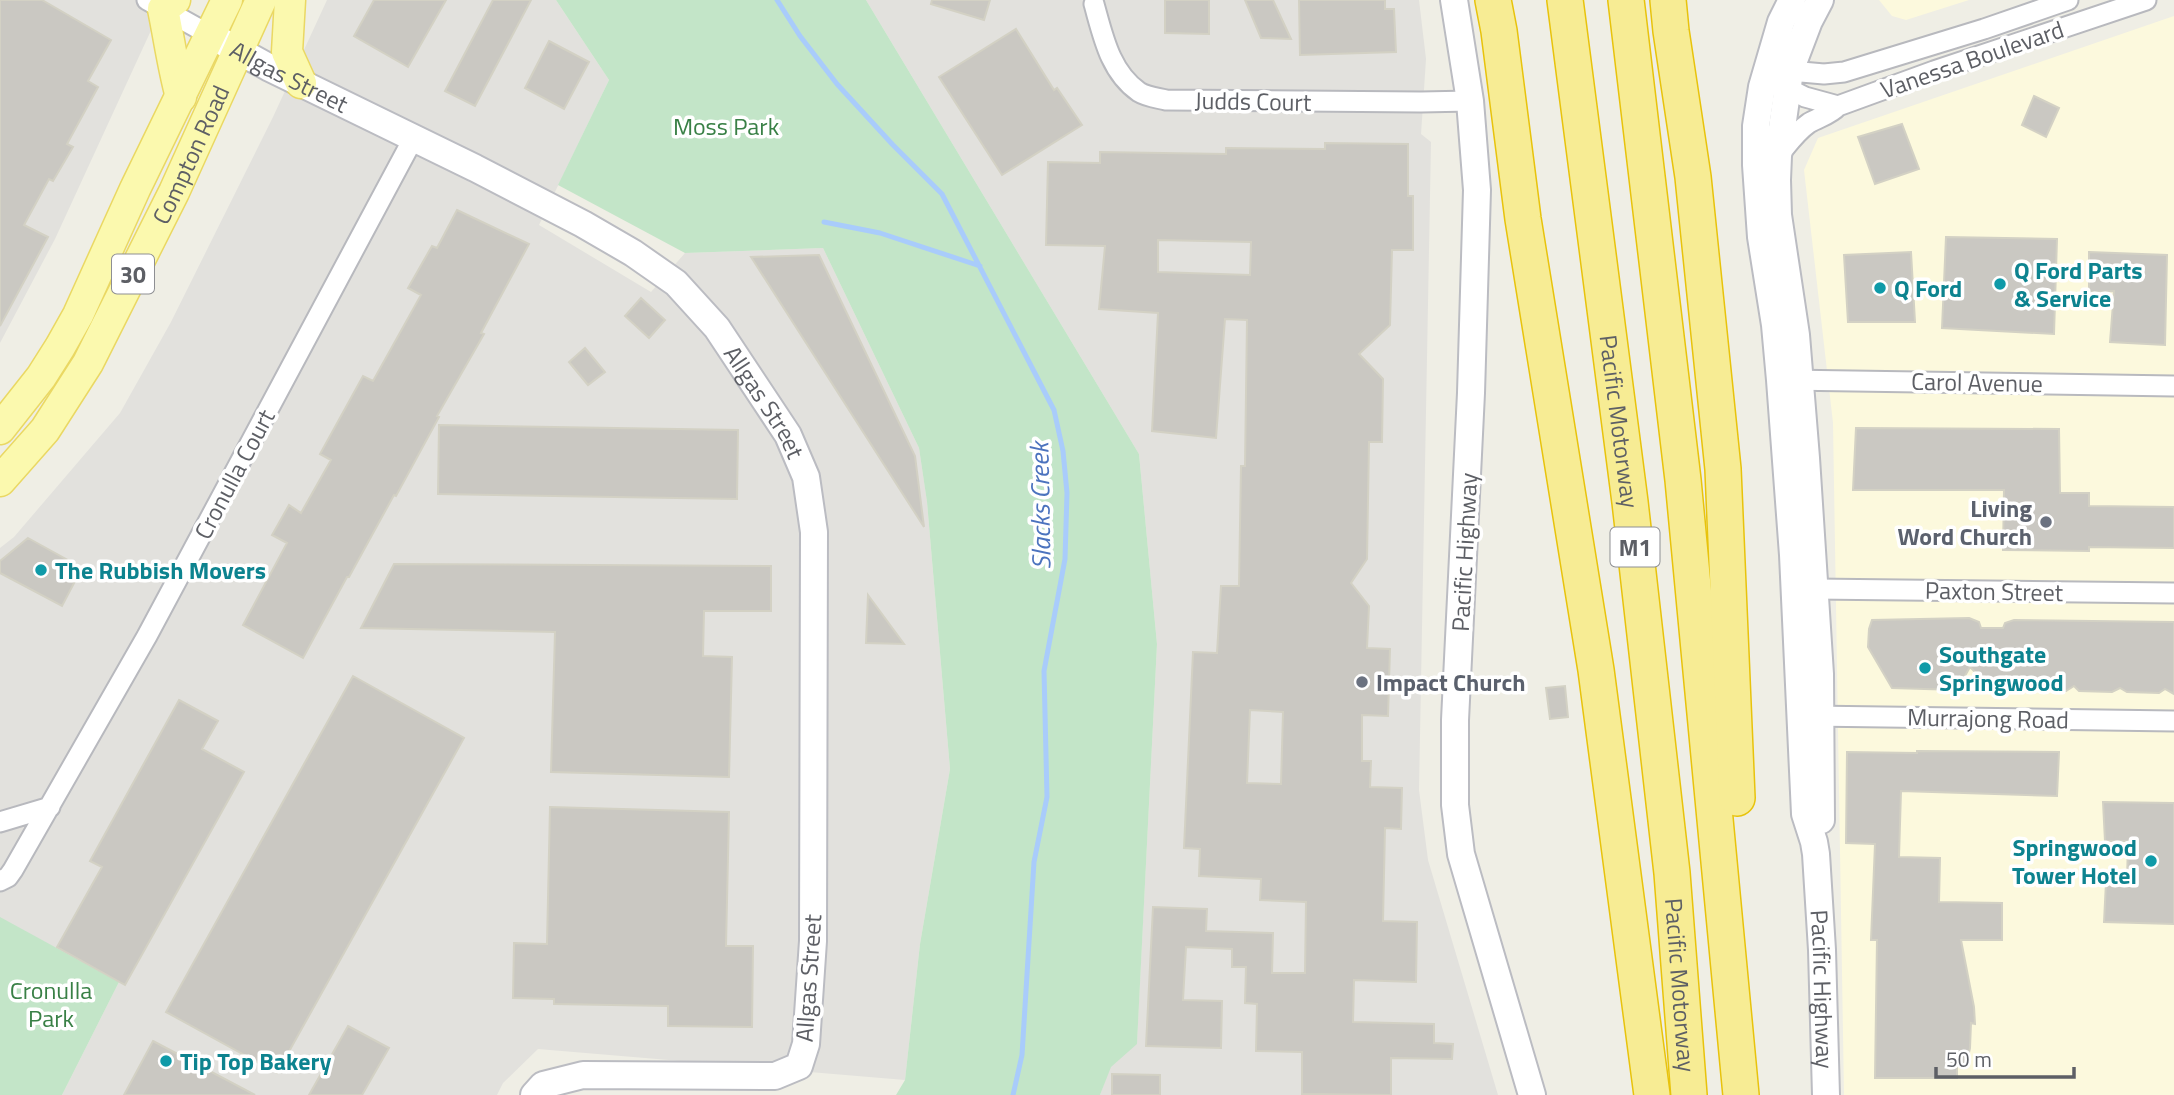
<svg xmlns="http://www.w3.org/2000/svg" width="2174" height="1095" font-family="'Titillium Web',sans-serif">
	<rect width="100%" height="100%" fill="#efeee5"/>
	<path fill="#fcf9dd" d="M1879,0h90l-63,20 -14,-4z
		M2174,16v1079h-330l-11,-672 -29,-253 14,-32z"/>
	<path fill="#e2e1dd" d="M0,0h165l-110,239 -55,104z
		M327,0h229l53,80 -70,145 112,67 34,-39 138,-5 96,200 8,54 23,267 -30,175 -15,136 -367,-31 -35,34 -6,12h-435l57,-113 -119,-64v-370l14,-11 106,-124 51,-91 102,-205z
		M866,0h553l7,59 -5,75 10,8 -12,648 9,70 70,235h-398l10,-28 27,-24 20,-399 -18,-190z"/>
	<path fill="#c3e5c8" d="M556,0h310l273,454 18,190 -20,400 -26,23 -11,28h-204l9,-15 15,-136 30,-175 -23,-267 -8,-54 -96,-200 -138,5 -127,-68 51,-105z
		M0,917l119,65 -57,113h-62z"/>
	<g fill="none" stroke-linecap="round" stroke-linejoin="round">
		<path stroke="#a9ccfb" stroke-width="5" d="M777,0l23,36 37,48 56,61 49,49 112,216 9,41 4,42 -2,66 -21,112 3,126 -13,65 -12,193 -9,40
			M824,222l56,11 100,33"/>
	</g>
	<path fill="#cac8c2" stroke="#d3d1c4" stroke-width="2" fill-rule="evenodd" d="M0,0h42l69,40 -23,41 10,6 -31,57 6,3 -20,34 -4,-2 -25,46 24,12 -48,89z
		M374,0h72l-38,67 -54,-31z
		M493,0h38l-56,106 -30,-15z
		M932,0h58l-6,20 -53,-16z
		M1165,0h44v34l-44,-1z
		M1245,0h28l18,39 -30,-1z
		M1299,0h86v9h9l2,43 -96,3z
		M1016,29l38,61 3,-2 25,37 -80,50 -63,-98z
		M549,41l40,21 -25,47 -39,-21z
		M2034,96l25,12 -13,29 -24,-12z
		M1902,124l17,45 -44,15 -17,-47z
		M1325,143l83,1v52h5v54h-21l-2,75 -31,29 24,25 -1,63h-13l-2,117 -16,24 18,23 -2,42 23,1 -2,67 -26,-1v46h9l-1,26 32,1 -1,41 -16,-1 -2,93 34,1 -1,60 -62,-2 -1,42 81,2v19l19,1 -1,15 -61,-1v37l-89,-1v-42l-46,-1 1,-47 -12,-1 1,-36h-14v-18l-46,-2 -3,53 39,1 -1,47 -75,-2 7,-139 54,2 -1,22 67,2 -1,40h33l1,-71 -46,-2 1,-21 -62,-3 1,-27 -16,-1 9,-196 24,1 4,-67h18l2,-120h4l2,-146 -22,-1 -9,119 -64,-7 6,-118 -59,-4 6,-63 -59,-1 2,-83 52,1v-11l126,2v-6l99,1zM1158,240l93,2 -1,33 -92,-3zM1250,710l33,2 -2,72 -34,-1z
		M457,210l72,34 -48,89 3,1 -47,82 2,1 -43,79 -2,-1 -45,82h-2l-44,81 -60,-33 44,-82 -15,-8 17,-30 12,8 30,-53 -11,-6 43,-78 10,5 48,-86 -13,-7 24,-42 5,2z
		M1946,237l111,2 -3,95 -112,-6z
		M1911,252l4,70h-67l-4,-67z
		M2089,252l78,3 -2,90 -55,-3 4,-51 -25,1z
		M819,255l96,201 9,71 -173,-270z
		M641,298l24,22 -16,18 -24,-22z
		M585,348l20,24 -17,13 -19,-23z
		M439,425l299,5 -1,69 -299,-5z
		M1856,428l203,1 1,64h29v13l85,1v41l-85,-1v4l-86,-1 1,-60h-151z
		M28,538l54,30 -20,38 -62,-33v-12z
		M394,564l377,2v45h-67l-1,45 29,1 -3,120 -178,-5 4,-140 -194,-4z
		M868,595l36,49 -38,-1z
		M1969,618l10,4 2,6h22l2,-5 9,-3 160,2v72l-9,-5 -6,4 -32,-1 -7,-4 -8,4 -33,-1 -5,-5 -8,5h-34l-6,-4 -6,4h-8l-7,-3 -3,-7h-18l-14,-14 -13,23 -65,-2 -24,-41 1,-18 3,-9z
		M353,676l111,62 -187,335 -111,-61z
		M1565,686l3,31 -18,2 -4,-31z
		M179,700l39,21 -16,28 42,23 -119,213 -68,-38 45,-80 -12,-6z
		M1917,751l142,1 -2,44 -156,-5 -2,66 41,1 -1,44 63,1v37h-41l13,67 1,17 -4,-1 -1,25 -4,18h-9v12h-82l2,-138h-6l4,-96 -29,-1 1,-91 70,1z
		M2103,802l71,1v121l-70,-2 2,-40 21,-1 1,-40h-23z
		M550,807l179,5 -3,134h27l-1,81 -84,-1v-20l-114,-2v-5l-41,-1 1,-55 33,1z
		M348,1026l41,22 -27,47h-53z
		M153,1041l102,54h-131z
		M1112,1074l48,1v20h-48z"/>
	<g fill="none" stroke-linecap="round" stroke-linejoin="round">
		<defs>
			<path id="street" d="M147,0l63,35
				M1094,4c9,32 16,68 45,88 8,5 19,6 27,8l255,2 49,-1
				M1790,71l34,3 20,-2 140,-43 84,-29
				M1777,83l28,14 33,9
				M1778,156c10,-12 18,-24 31,-33 10,-6 21,-8 29,-17l96,-35 212,-71
				M1787,380l387,6
				M1814,589l360,4
				M1810,716l364,5
				M0,822l50,-15
				M0,881l8,-4 5,-7 134,-234 266,-497"/>
			<g id="secondary">
				<path d="M1454,0l16,101 7,89 -6,203 -16,327v85l6,49 71,241"/>
				<path id="s1" d="M1792,0l-11,22 -19,65 -6,39v39l5,72 14,88 5,55 13,175 12,259 9,28 2,12 6,96 4,145"/>
				<path d="M1820,0l-11,21 -19,50 -12,85 -1,24 1,35 18,120 10,123 14,216 1,146"/>
				<path id="s2" d="M221,41l49,27 205,100 108,56 50,29 43,30 41,45 71,107 18,42 8,55 -1,409 -7,103 -7,22 -24,10 -192,-1 -40,10 -9,10"/>
			</g>
			<g id="primary">
				<path d="M175,0l-12,9c6,29 10,59 18,88"/>
				<path d="M290,0l-3,52 14,31"/>
				<path d="M0,429l41,-52 19,-30 18,-32 57,-126 92,-189"/>
				<path id="s3" d="M0,481l45,-51 43,-67 86,-171 87,-192"/>
			</g>
			<g id="highway">
				<path d="M1493,0l6,31 24,188 73,451 56,425"/>
				<path id="s4" d="M1565,0l65,502 42,371 17,222"/>
				<path d="M1626,0l57,480 58,615"/>
				<path d="M1668,0l3,31 22,146 30,292 14,329"/>
			</g>
		</defs>
		<use href="#street" stroke="#b8b9be" stroke-width="23"/>
		<use href="#secondary" stroke="#bbbcc2" stroke-width="30"/>
		<use href="#primary" stroke="#ead863" stroke-width="33"/>
		<use href="#highway" stroke="#e8c30c" stroke-width="38"/>
		<use href="#street" stroke="#fff" stroke-width="19"/>
		<use href="#secondary" stroke="#fff" stroke-width="26"/>
		<use href="#primary" stroke="#fbf9ae" stroke-width="30"/>
		<use href="#highway" stroke="#f7ec94" stroke-width="35"/>
	</g>
	<g fill="#0f9aa8" stroke="#fff" stroke-width="2.5">
		<circle cx="2000" cy="284" r="7"/>
		<circle cx="1880" cy="288" r="7"/>
		<circle cx="41" cy="570" r="7"/>
		<circle cx="1925" cy="668" r="7"/>
		<circle cx="2151" cy="861" r="7"/>
		<circle cx="166" cy="1061" r="7"/>
	</g>
	<g fill="#6b7280" stroke="#fff" stroke-width="2.5">
		<circle cx="2046" cy="522" r="7"/>
		<circle cx="1362" cy="682" r="7"/>
	</g>
	<g text-anchor="middle" dominant-baseline="central" stroke-width="7" stroke-linejoin="round" paint-order="stroke">
		<g fill="#fff" stroke="#8e8f93" stroke-width="2">
			<rect x="112" y="254.5" width="42" height="39" rx="5"/>
			<rect x="1610.5" y="527.5" width="49" height="39" rx="5"/>
		</g>
		<g font-size="23" font-weight="bold" fill="#5d5f65">
			<text x="133" y="274">30</text>
			<text x="1635" y="547">M1</text>
		</g>
		<g font-size="24" fill="#5d5f65" stroke="#fff">
			<text transform="translate(1972 59) rotate(-19)">Vanessa Boulevard</text>
			<text stroke="none"><textPath href="#s2" startOffset="77">Allgas Street</textPath></text>
			<text transform="translate(1253 101) rotate(1)">Judds Court</text>
			<text stroke="none"><textPath href="#s3" startOffset="380">Compton Road</textPath></text>
			<text transform="translate(1977 382) rotate(1)">Carol Avenue</text>
			<text stroke="none"><textPath href="#s2" startOffset="665">Allgas Street</textPath></text>
			<text stroke="none"><textPath href="#s4" startOffset="425">Pacific Motorway</textPath></text>
			<text transform="translate(234 474) rotate(-62)">Cronulla Court</text>
			<text transform="translate(1464 552) rotate(-87)">Pacific Highway</text>
			<text transform="translate(1994 591) rotate(1)">Paxton Street</text>
			<text transform="translate(1988 718) rotate(1)">Murrajong Road</text>
			<text transform="translate(808 978) rotate(-86)">Allgas Street</text>
			<text stroke="none"><textPath href="#s4" startOffset="992">Pacific Motorway</textPath></text>
			<text stroke="none"><textPath href="#s1" startOffset="999">Pacific Highway</textPath></text>
		</g>
		<g font-size="24" fill="#398046" stroke="#fff">
			<text x="726" y="126">Moss Park</text>
			<text x="51" y="990">Cronulla<tspan x="51" dy="28">Park</tspan></text>
		</g>
		<g font-size="24" font-weight="bold" fill="#0d838f" stroke="#fff" text-anchor="start">
			<text x="2014" y="270">Q Ford Parts<tspan x="2014" dy="28">&amp; Service</tspan></text>
			<text x="1894" y="288">Q Ford</text>
			<text x="55" y="570">The Rubbish Movers</text>
			<text x="1939" y="654">Southgate<tspan x="1939" dy="28">Springwood</tspan></text>
			<text x="2137" y="847" text-anchor="end">Springwood<tspan x="2137" dy="28">Tower Hotel</tspan></text>
			<text x="180" y="1061">Tip Top Bakery</text>
		</g>
		<g font-size="24" font-weight="bold" fill="#5b616d" stroke="#fff" text-anchor="end">
			<text x="2032" y="508">Living<tspan x="2032" dy="28">Word Church</tspan></text>
			<text x="1376" y="682" text-anchor="start">Impact Church</text>
		</g>
		<g font-size="26" font-style="italic" fill="#4c73be" stroke="#fff">
			<text transform="translate(1040 506) rotate(-91)">Slacks Creek</text>
		</g>
	</g>
	<path d="M1936 1067v10h138v-10" fill="none" stroke="#5d5f65" stroke-width="3.5"/>
	<text x="1946" y="1067" font-size="21" fill="#5d5f65" stroke="#ffffff" stroke-width="5" paint-order="stroke">50 m</text>
</svg>
